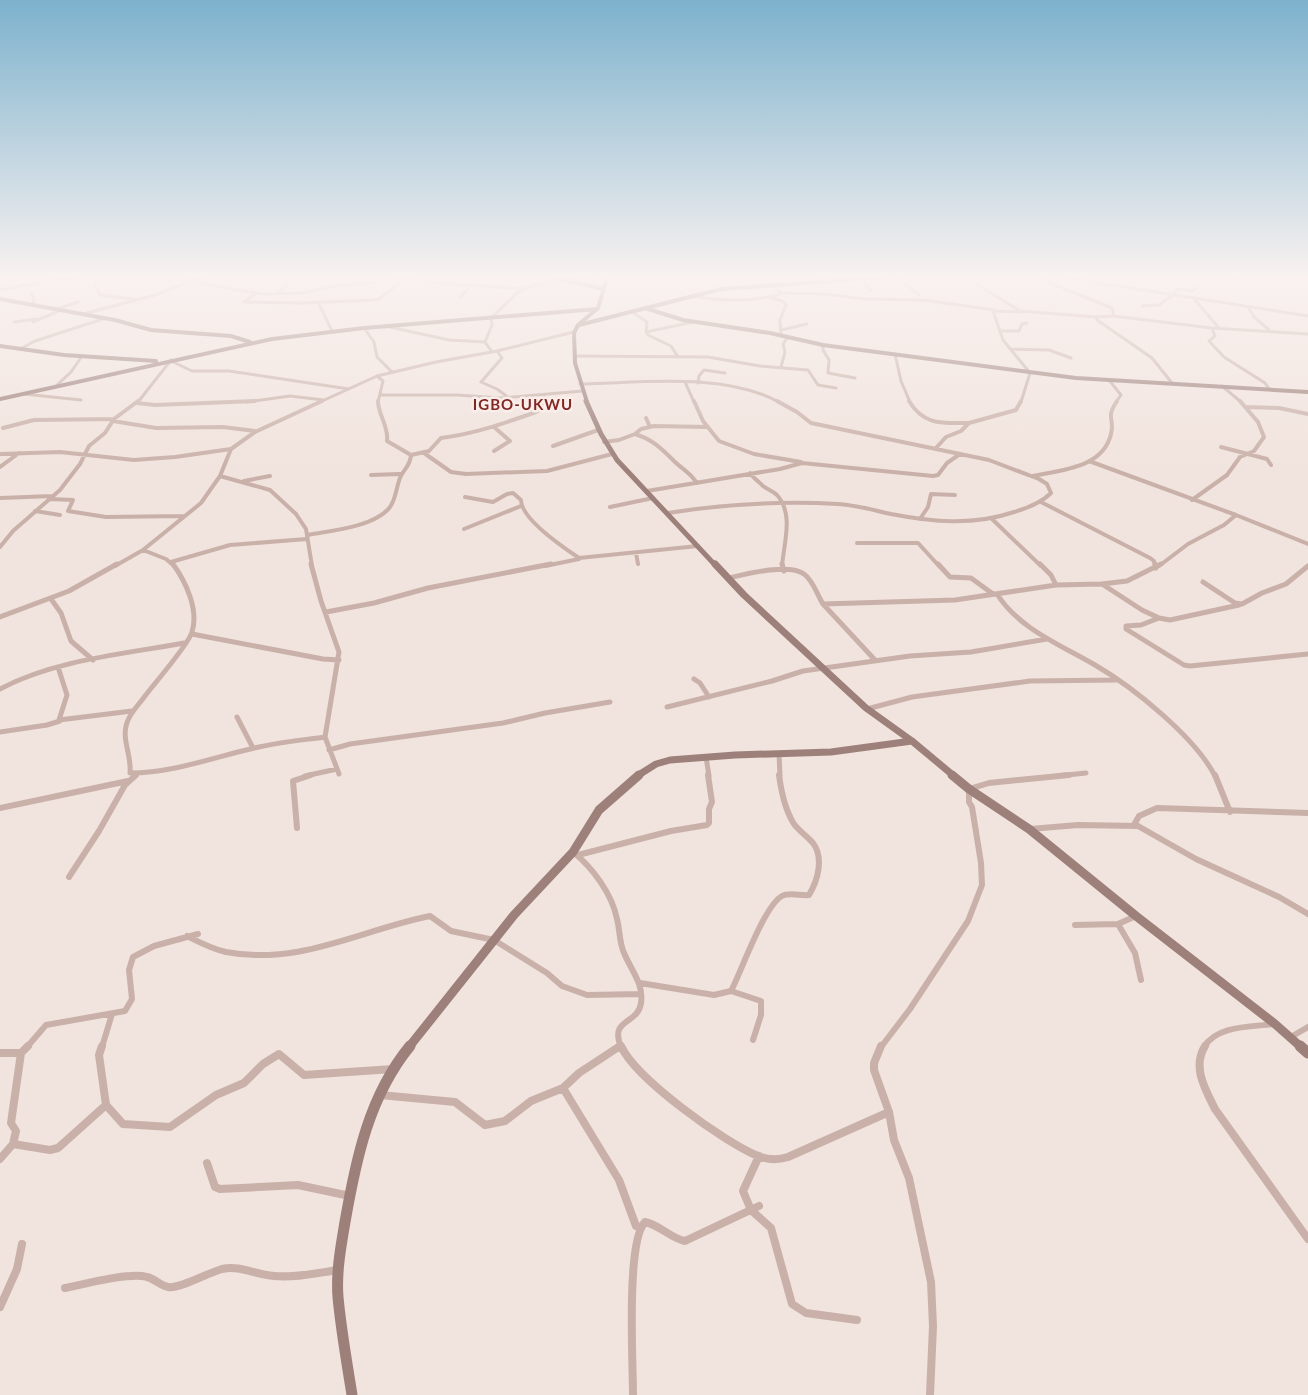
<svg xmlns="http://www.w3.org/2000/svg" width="1308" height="1395" font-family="Lato,sans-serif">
	<rect width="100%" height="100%" fill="#f1e3dd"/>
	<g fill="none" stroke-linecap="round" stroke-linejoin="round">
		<path stroke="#c9b1a9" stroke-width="3" d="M173,275l26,8 63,11 40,-1 39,-8 60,-5 123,9
			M795,275v8
			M962,275l58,36 76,6
			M1030,275l82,33 2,8 -18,1 1,3 55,38 20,25
			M1048,275l260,41
			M1230,275l6,7
			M96,276l-1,10 5,9 34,4
			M896,276l23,19
			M860,279l11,12
			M772,284l9,9 43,1 40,5 60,1 70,10
			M0,290l46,-9 64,-6
			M31,293l3,4 -1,7
			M256,293l-12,9 59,1 69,-3 7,-1 24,-19
			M277,294l11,-10 -7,-9
			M691,296c29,5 60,7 89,-2
			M1172,296l6,-7 15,2 3,-3
			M460,298l12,-14
			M771,298l12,3 3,4 -6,15 1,15
			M1195,300l24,28
			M318,302l14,29
			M1142,306l17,-1 12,-9
			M1248,307l6,10 15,13
			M57,309l21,-7
			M632,312l15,10 -1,10 2,3 23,11 7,11
			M83,314l72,-19 36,-14 23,-5
			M1113,316l99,12 96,6
			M14,322l23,-3
			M33,322l28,-12
			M385,326l64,14 36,2
			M364,328l10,14 3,15 15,15
			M1212,328l3,8 -6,5 15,16 41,26 4,6
			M781,330l26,-6
			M1001,331h18l3,-7 5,-1
			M646,332l47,-10
			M823,345v5l6,10 -1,13 27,5
			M22,348l13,-7 71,-23
			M1010,349l39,1 22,8
			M497,351l5,7 -21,24 16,7 12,9
			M492,352l-7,-10 7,-17 -1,-7c9,-8 17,-16 25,-24 16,-14 70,-16 91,-17
			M895,354l6,27 9,21
			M575,356l133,1 52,9 48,4 10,15 18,3
			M171,361l21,10h37l120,18
			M781,367l4,-15 -2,-8 5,-7
			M377,376l6,5 -5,21
			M1109,380l12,15 -5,7
			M685,382l9,20
			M698,383l1,-7 5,-6 21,3
			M580,384c62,-1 143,-12 199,18
			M56,386l15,-14 11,-16
			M1222,386l19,16
			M24,394l57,6
			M380,395h77l44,3 81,-7
			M138,402l33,-42
			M247,402l43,-6 34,4
			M320,402l57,-26 59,-14 61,-11 77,-19
			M543,402l1,-6
			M1021,402l9,-29 -27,-33 -10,-29 30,1"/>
		<path stroke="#c9b1a9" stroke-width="4" d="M694,401l9,20 16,20 35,13 47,8
			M909,401c15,25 34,22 60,22
			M137,403l18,2 100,-4
			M1245,407l34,1 29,6
			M646,418l4,9
			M113,421l43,7 67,-1 32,4
			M494,427l16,14 -16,10
			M3,428l31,-8 80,-1
			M635,434c17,5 27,15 39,27 10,10 14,9 23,22
			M604,442l15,-2 16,-6 6,-5 13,-3 53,1
			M553,446l45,-16
			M1221,447l46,12 4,6
			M936,448l10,-11 15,-6 8,-8 47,-13 5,-9
			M424,453l27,19 15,2 81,-3 65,-17
			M0,454l60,-2 74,8 41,-3 56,-8
			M411,455l18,-4 12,-13c33,-4 64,-15 95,-26l6,-3 1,-8
			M1089,461l147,54 72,29
			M0,467l19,-14
			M750,473c3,4 7,8 11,11 4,5 11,6 16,11 17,19 7,47 5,71
			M371,475l29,-1
			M220,476l50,14 26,24 10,15 6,37
			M1033,476c28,-6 70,-8 78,-42 4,-16 -6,-15 6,-33
			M244,481l26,-5
			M647,491l133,-22 22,-6 131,13 5,-1 9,-12 13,-9
			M465,497l28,5 14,-8 6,-1 8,7c0,19 43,48 58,58l119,-12
			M0,498l53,-2
			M50,499l23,1 -5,11 38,6 79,-1
			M1192,500l35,-25 13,-18 14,-6 10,-14 -6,-15 -18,-21
			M1041,502l109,56 4,3 1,5
			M610,507l43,-9
			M35,511l25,4
			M668,513c56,-9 113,-12 170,-9 18,1 35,6 53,10 41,8 82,12 123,-2 14,-4 27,-9 37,-19l-4,-9 -8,-5 -50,-19 -178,-37 -14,-11 -20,-11
			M920,519l8,-12 3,-13 24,1
			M992,519l49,47
			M464,529l57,-23
			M307,535c23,-4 68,-8 83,-28 6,-8 6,-19 10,-29 4,-10 10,-11 11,-23l-24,-14c2,-15 -9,-26 -9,-40
			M857,543h61l21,23
			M0,547l13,-16 47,-41 20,-26 9,-18 16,-13 9,-14 24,-18
			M143,550l23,9 8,7
			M636,553l2,11
			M171,562l59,-17 77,-6
			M115,566l28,-16 58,-47 19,-27 11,-27 24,-17 67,-31
			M545,566l34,-7
			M1159,566l29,-22 36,-19 12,-10"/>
		<path stroke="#c9b1a9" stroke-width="5" d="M173,564c13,18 26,46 19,68 -3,12 -38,52 -47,64 -5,7 -12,14 -16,22 -10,19 3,35 1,55 44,0 87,-17 129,-26 22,-5 44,-7 66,-10
			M311,564l10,37 18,51 -14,85 14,37
			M782,564l2,7
			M938,564l12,13 21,1 22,16
			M1040,564l11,11 5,10
			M1155,564l1,4
			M729,578c17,-4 60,-15 75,-4 9,6 13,21 19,30l132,-4 101,-15 46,-1 25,-3 34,-17
			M1203,582l32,21 7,1 20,-11 24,-9 22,-18
			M1102,584l40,26 17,8 -18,7 -15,1v3l58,36 6,1 118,-12
			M997,594c22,35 64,51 98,71 38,22 100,72 120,111
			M51,599l10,14 10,28 22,19
			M823,604l52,56
			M326,612l48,-9 54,-15 123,-24
			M0,617l69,-26 48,-27
			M1159,618l11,2 69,-15
			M192,634l131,25 16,1
			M58,667l9,28 -8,25 73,-9
			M694,679l6,4 9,14
			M0,689c54,-29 124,-35 184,-46
			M667,707l105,-26 31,-10 107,-15 61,-4 76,-13
			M867,709l45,-12 118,-16 87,-1
			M237,717l16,31
			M0,732l47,-7 13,-4
			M329,750l21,-6 153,-21 42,-10 65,-11
			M779,753l1,23
			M706,757l3,19
			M135,776l2,-2
			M305,776l32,-7
			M1057,776l29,-3"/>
		<path stroke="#c9b1a9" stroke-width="6" d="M1215,775l15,37
			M0,808l128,-27
			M1138,826l-3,-3 4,-7 18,-8 151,5
			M297,828l-4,-47 18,-6
			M1030,829l48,-4 60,1 58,33 83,38 29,17
			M573,852c20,16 39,42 44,67 3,11 2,23 7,34 7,17 20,31 17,50 -3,22 -32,15 -20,44
			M578,855l93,-24 36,-6 2,-2v-14l3,-7 -4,-27
			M69,877l30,-46 26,-46 11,-10
			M1136,916l-18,8 17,29 6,27
			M1075,925l43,-1
			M187,936c12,6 25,13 39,16 74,14 134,-22 204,-36l21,15 43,9 53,33 15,13 25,9 54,-1
			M640,983l74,12 17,-4c11,-21 33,-85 51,-95 7,-4 19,0 27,-1 9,-15 15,-37 4,-52 -6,-7 -14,-12 -19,-19 -9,-14 -13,-34 -15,-49
			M731,991l30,10v14l-8,25
			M1289,1038l19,-11
			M27,1047l19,-22 79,-14 7,-12 -3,-29 4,-13 21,-11 44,-12
			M102,1047l10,-33
			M881,1047l29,-38 58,-88 14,-36 -1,-22 -9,-56 -3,-5v-13l20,-6 80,-8
			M1204,1047c13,-22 48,-20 70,-23"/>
		<path stroke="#c9b1a9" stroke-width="8" d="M102,1046l-3,9 7,50 17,19 47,3 46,-32 28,-12 19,-19 16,-10 25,21 89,-6
			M621,1046c15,33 103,96 137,110 10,4 20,4 30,1l101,-45
			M881,1046l-7,17v7l15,42 5,28 15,38 22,104 2,44 -3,69
			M1205,1046c-13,21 0,43 10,63l93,130
			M0,1053h21
			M563,1088l56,92 17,46 4,1
			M380,1095l75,7 30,23 20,-4 26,-20 32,-13 16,-15 41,-27
			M13,1144l37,6 8,-2 48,-43
			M759,1156l-16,35 8,19 20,18 21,76 14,9 51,7
			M0,1159l13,-15 3,-13 -5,-8 10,-70 7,-7
			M207,1163l8,24 5,2 78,-4 52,11
			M65,1288c20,-4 64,-16 82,-11 8,2 14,9 21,10 12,2 39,-14 54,-18 19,-4 33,6 52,7 21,2 43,-3 64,-6
			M0,1307l17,-38 5,-25
			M633,1395c0,-32 -7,-154 12,-173 15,3 25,16 40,19l74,-35"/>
		<path stroke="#9d807a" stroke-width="4" d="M540,275l64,14
			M1282,275l26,2
			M0,299l115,21 36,10 80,6 19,6
			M648,309l35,11 87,13 53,12 253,33 232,14
			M579,325l142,-36 194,-14
			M0,346l64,9 92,6
			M0,399l272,-60 92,-11 233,-19
			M587,402l-12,-39 -1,-30 4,-8 20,-17 10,-33"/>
		<path stroke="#9d807a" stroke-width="5" d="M586,401l15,33 16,26 99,106"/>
		<path stroke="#9d807a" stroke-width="7" d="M715,564l29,31 122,113 46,33 42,35
			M637,776l19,-12 14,-4 65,-5 96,-3 81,-11"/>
		<path stroke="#9d807a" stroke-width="9" d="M952,775l17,14 60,40 107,87 139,108 26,23
			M409,1047l105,-132 59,-63 26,-42 40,-35"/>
		<path stroke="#9d807a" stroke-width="11" d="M1300,1046l8,7
			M352,1395c-5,-32 -11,-65 -14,-98 -2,-25 3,-51 7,-75 11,-63 24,-126 65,-176"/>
	</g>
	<linearGradient id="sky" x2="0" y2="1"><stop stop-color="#7db2cd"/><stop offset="0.59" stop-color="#f9f2f0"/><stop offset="1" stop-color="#f9f2f0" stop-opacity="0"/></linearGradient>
	<rect width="1308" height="470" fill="url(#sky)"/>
	<g text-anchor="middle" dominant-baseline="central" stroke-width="5" stroke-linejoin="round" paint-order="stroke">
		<g font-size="15" font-weight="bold" letter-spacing="1" fill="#832724" stroke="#f9eee9">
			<text x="523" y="404">IGBO-UKWU</text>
		</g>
	</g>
</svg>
